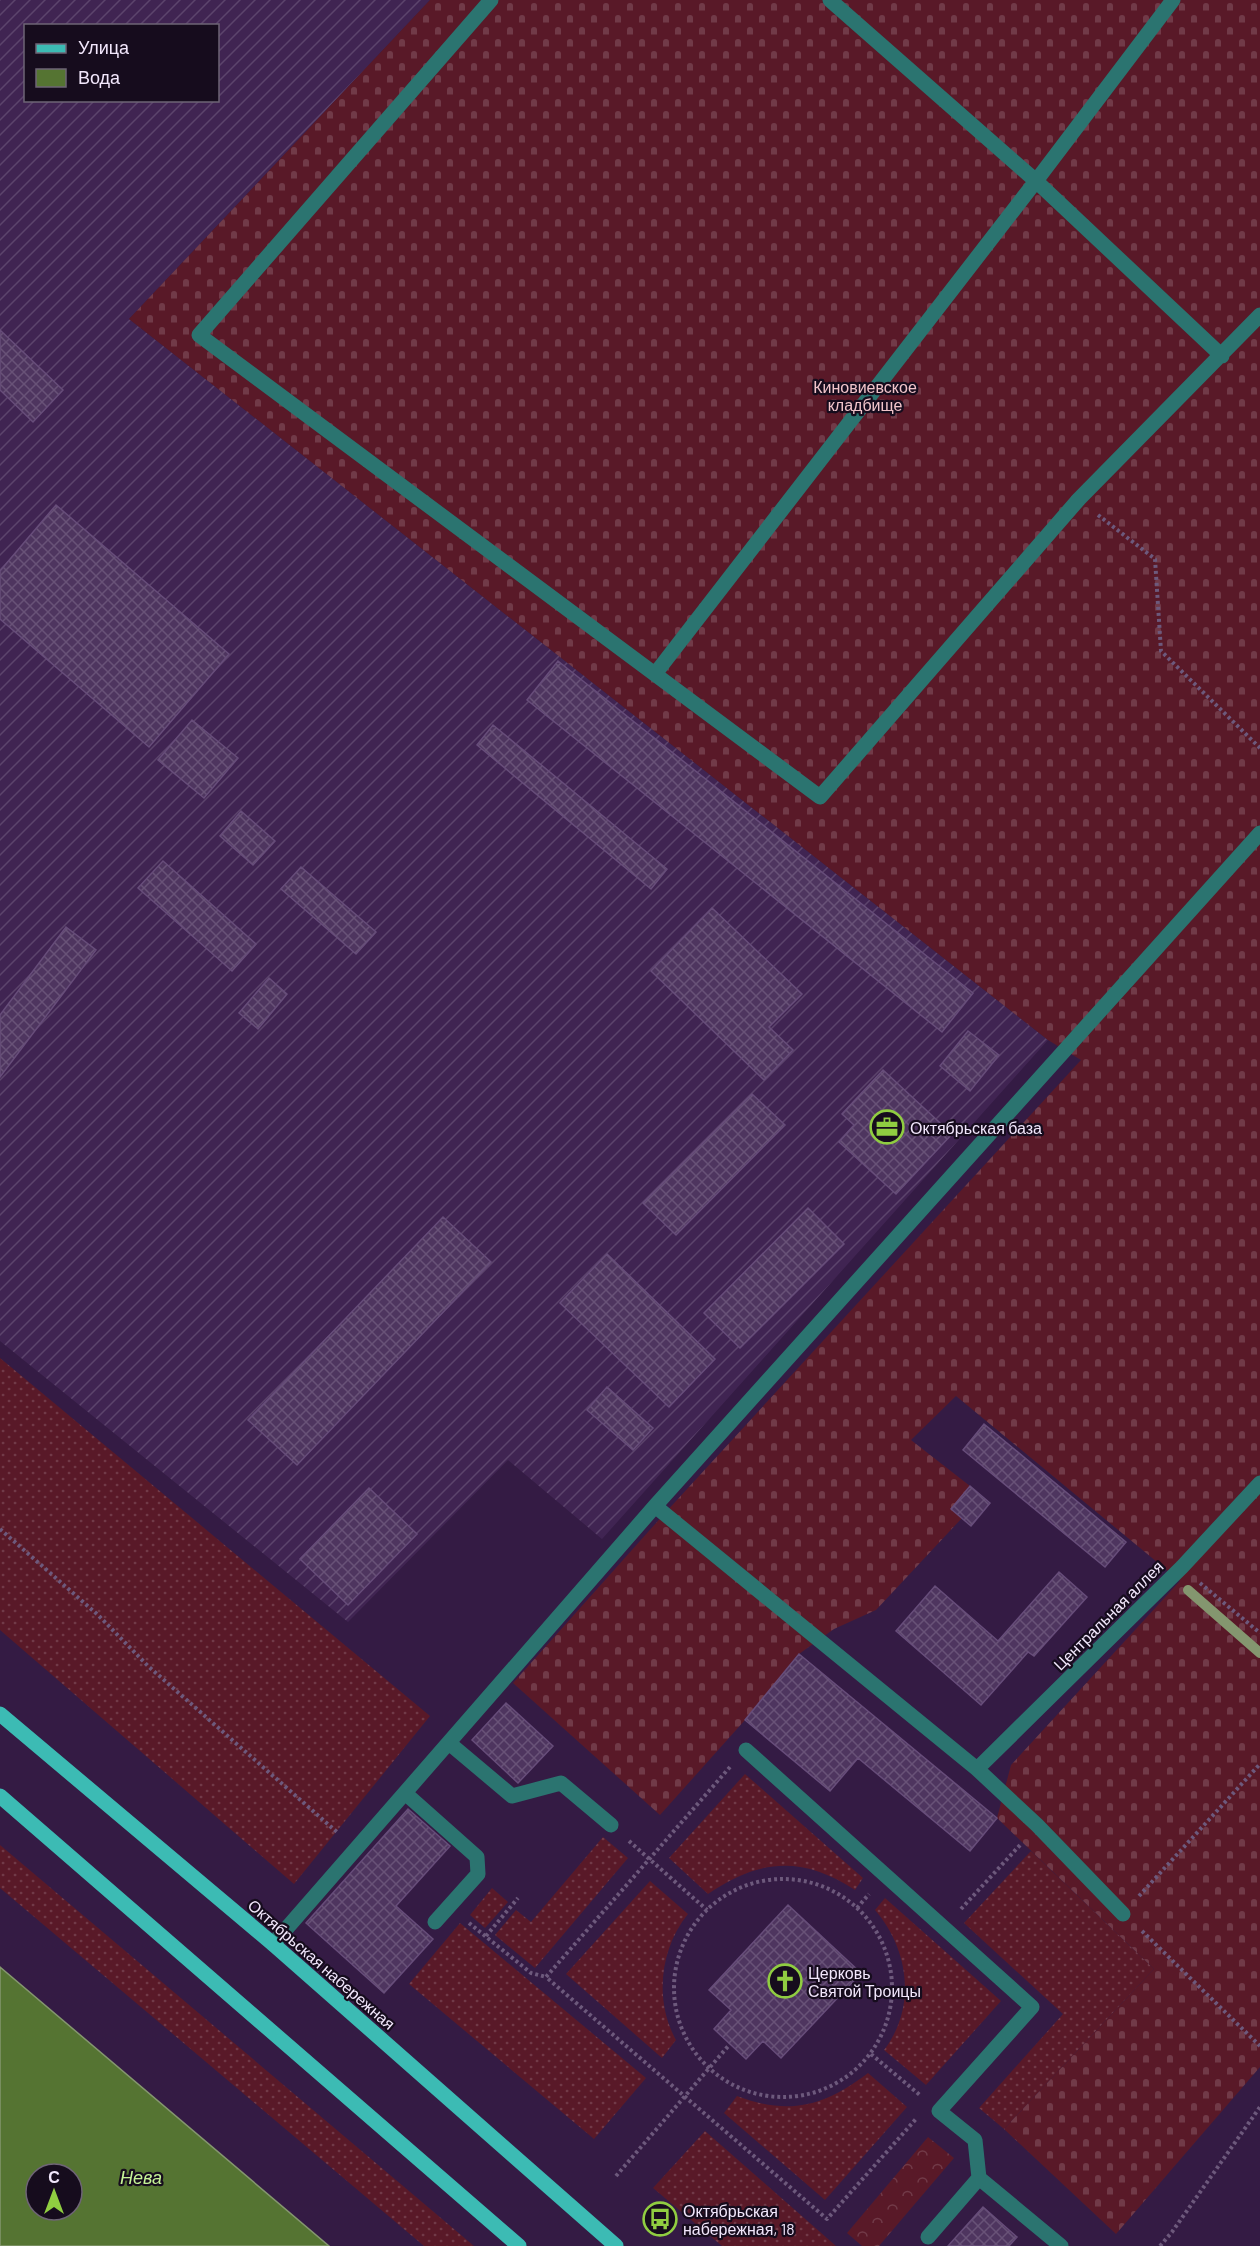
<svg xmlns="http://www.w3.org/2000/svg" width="1260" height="2246" font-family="Barlow,sans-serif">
	<defs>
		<pattern id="industrial-furrows" width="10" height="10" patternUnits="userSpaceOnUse" patternTransform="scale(1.5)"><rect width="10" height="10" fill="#402452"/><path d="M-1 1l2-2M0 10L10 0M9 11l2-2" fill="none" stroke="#5c446c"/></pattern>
		<pattern id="grass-dots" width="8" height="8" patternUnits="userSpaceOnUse" patternTransform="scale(1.5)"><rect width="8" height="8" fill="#591928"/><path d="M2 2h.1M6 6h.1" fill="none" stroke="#713a48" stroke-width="1.8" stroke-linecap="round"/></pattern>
		<pattern id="cemetery-stones" width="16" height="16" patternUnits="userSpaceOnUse" patternTransform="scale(1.5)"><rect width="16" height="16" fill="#591928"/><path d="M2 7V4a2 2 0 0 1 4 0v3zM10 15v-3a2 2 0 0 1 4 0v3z" fill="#713a48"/></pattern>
		<pattern id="park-crowns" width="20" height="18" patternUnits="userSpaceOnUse" patternTransform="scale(1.5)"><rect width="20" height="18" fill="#591928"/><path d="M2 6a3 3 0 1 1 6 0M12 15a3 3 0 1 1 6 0" fill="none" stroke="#713a48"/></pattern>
		<pattern id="building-cross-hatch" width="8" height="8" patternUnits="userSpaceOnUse" patternTransform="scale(1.5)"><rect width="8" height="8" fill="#4e355f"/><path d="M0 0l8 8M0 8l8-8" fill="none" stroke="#685277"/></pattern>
	</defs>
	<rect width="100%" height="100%" fill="#341b44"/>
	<path fill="url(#industrial-furrows)" fill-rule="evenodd" d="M0,0h430l-301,319 919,721 -446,499 -94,-79 -160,162 -348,-281zM26,26h192v74h-192z"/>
	<path fill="url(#grass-dots)" d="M0,1358l430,358 -136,168 -294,-254z
		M745,1774l118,104 -8,12c-53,-35 -96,-31 -147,4l-39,-36z
		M603,1837l25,21 -93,110 -40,-33 21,-25 15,12z
		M0,1845l474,401h-50l-424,-358z
		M1031,1851l123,118 -150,160 -25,-21 84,-94 -99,-91z
		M650,1881l38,33c-28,34 -34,87 -12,126l-14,18 -96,-84z
		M492,1888l16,14 -23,26 -15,-13z
		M885,1898l116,103 -75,84 -42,-35c33,-43 25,-101 -9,-140z
		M460,1923l186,155 -52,61 -185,-155z
		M868,2073l39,34 -82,93 -101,-87 13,-17c52,20 88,10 131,-23z
		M705,2131l131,115h-114l-69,-58z"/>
	<path fill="url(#cemetery-stones)" d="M430,0h830v2067l-144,167 -112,-105 150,-160 -157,-151 14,-53 169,-184 -224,-185 -45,44 59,46 -19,23 11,9 -86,92 -42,19 -35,25 -54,66 -85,95 -147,-132 152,-170 416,-453 -33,-20 -919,-721z"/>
	<path fill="url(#park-crowns)" d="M928,2137l26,21 -75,88h-17l-15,-13z"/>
	<path fill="#557432" stroke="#84966f" stroke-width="1.5" fill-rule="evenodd" d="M0,1967l329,279h-329zM36,2174h36v36h-36z"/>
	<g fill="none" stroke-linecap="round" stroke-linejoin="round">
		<path stroke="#84966f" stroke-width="10" d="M1188,1590l72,63"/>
	</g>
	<path fill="url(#building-cross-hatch)" stroke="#674d7a" stroke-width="1.5" d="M0,330l63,60 -30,32 -33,-32z
		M56,505l173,149 -80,93 -149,-128v-48z
		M558,661l415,332 -31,39 -415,-332z
		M192,720l46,38 -34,40 -46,-38z
		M493,725l174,144 -16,20 -174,-144z
		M241,811l34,30 -22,24 -33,-29z
		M163,861l93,83 -24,27 -94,-83z
		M301,867l75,65 -20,22 -75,-65z
		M712,908l90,86 -33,33 24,23 -29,30 -113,-109z
		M66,927l30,23 -96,127v-62z
		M269,978l18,16 -29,35 -19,-16z
		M968,1031l31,24 -29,36 -30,-25z
		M883,1070l69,64 -56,60 -57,-52 15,-17 -12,-11z
		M752,1094l33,31 -109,110 -33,-32z
		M808,1208l36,36 -104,104 -36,-35z
		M443,1217l48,45 -194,203 -49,-45z
		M607,1254l108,105 -46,48 -109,-104z
		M607,1387l46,41 -20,22 -46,-40z
		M984,1424l142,118 -21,25 -142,-117z
		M970,1486l20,17 -19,23 -20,-17z
		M369,1488l48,46 -69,71 -48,-46z
		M1059,1572l28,25 -53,59 -6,-4 -47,53 -85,-74 39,-45 63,55z
		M799,1654l198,164 -27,33 -112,-93 -28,33 -85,-71z
		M506,1703l47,43 -35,37 -46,-43z
		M408,1809l42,37 -54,60 37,33 -49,54 -78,-70z
		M788,1905l73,68 -80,85 -18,-17 -17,18 -32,-30 17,-19 -22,-20z
		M983,2207l34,30 -8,9h-61z"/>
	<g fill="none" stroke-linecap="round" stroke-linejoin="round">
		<path stroke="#6d597c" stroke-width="4" stroke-dasharray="3 3" stroke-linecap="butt" d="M1098,515l57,44 6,92 99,97
			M0,1529l98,86 50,51 190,167
			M1200,1583l60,50
			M730,1767l-184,210 281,242 89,-100
			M629,1841l78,69
			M674 1988a109 109 0 1 1 218 0a109 109 0 1 1-218 0Z
			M1139,1896l121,-132
			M857,1908l12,-14
			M961,1909l60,-65
			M469,1923l62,50 15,4
			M1142,1931l118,115
			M486,1936l32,-38
			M871,2054l50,42
			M616,2176l114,-132
			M1160,2246l12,-14 88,-125"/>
		<path stroke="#2b7470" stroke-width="15" d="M491,0l-292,335 621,462 259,-298 181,-184
			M830,0l206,181 186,175
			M655,674l381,-493 137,-181
			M655,1506l322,263 60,56 86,89
			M449,1743l63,53 49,-13 50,42
			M746,1750l286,257 -93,104 36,29 4,38 82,68
			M977,1769l205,-202 78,-84
			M405,1793l72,64 1,17 -43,48
			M273,1944l382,-438 605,-673
			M928,2237l51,-59"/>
		<path stroke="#3cbbb4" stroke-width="15" d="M0,1714l273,230 343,302
			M0,1796l519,450"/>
	</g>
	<defs>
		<symbol id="office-ring" viewBox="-11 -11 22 22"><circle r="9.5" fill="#160c1d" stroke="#90cd41" stroke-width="1.5"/><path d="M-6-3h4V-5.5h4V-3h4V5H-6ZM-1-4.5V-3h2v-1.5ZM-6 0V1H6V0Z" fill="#90cd41"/></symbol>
		<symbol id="church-ring" viewBox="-11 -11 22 22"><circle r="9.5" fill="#160c1d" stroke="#90cd41" stroke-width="1.5"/><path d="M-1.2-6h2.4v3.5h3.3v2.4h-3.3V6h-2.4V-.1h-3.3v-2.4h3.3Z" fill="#90cd41"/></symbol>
		<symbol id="bus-ring" viewBox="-11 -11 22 22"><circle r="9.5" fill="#160c1d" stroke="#90cd41" stroke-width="1.5"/><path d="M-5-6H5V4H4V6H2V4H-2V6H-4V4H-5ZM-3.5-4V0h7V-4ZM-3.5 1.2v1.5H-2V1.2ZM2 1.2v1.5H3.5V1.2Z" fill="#90cd41"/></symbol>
	</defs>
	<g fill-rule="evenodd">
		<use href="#office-ring" x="868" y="1108" width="38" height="38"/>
		<use href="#church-ring" x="766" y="1962" width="38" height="38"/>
		<use href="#bus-ring" x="641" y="2200" width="38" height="38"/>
	</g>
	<g text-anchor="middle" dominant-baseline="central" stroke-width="4.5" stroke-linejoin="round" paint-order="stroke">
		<g font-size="16" fill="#f1c4ca" stroke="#160c1d">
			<text x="865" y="386">Киновиевское<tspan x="865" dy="18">кладбище</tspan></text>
		</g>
		<g font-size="16" fill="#f2e7fc" stroke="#160c1d" text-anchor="start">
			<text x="910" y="1127">Октябрьская база</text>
			<text x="808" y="1972">Церковь<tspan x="808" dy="18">Святой Троицы</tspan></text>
			<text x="683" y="2210">Октябрьская<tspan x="683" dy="18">набережная, 18</tspan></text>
		</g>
		<g font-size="16" fill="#f2e7fc" stroke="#160c1d">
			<text transform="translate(1108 1615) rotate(-45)">Центральная аллея</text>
			<text transform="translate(322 1964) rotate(41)">Октябрьская набережная</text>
		</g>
		<g font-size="18" font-style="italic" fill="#c6f497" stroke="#160c1d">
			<text x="141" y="2177">Нева</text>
		</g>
	</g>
	<rect x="24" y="24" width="195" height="78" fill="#160c1d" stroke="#6e6476" stroke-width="1.5"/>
	<rect x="36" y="44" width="30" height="9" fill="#3cbbb4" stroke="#6e6476" stroke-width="1.5"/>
	<text x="78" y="54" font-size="18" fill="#f2e7fc">Улица</text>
	<rect x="36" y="69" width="30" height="18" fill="#557432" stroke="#6e6476" stroke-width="1.5"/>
	<text x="78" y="84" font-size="18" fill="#f2e7fc">Вода</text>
	<g transform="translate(54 2192)"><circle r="28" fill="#160c1d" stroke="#6e6476" stroke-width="1.5"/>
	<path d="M0-4.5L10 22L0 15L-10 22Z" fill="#90cd41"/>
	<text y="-9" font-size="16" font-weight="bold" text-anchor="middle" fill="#f2e7fc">С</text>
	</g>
</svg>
